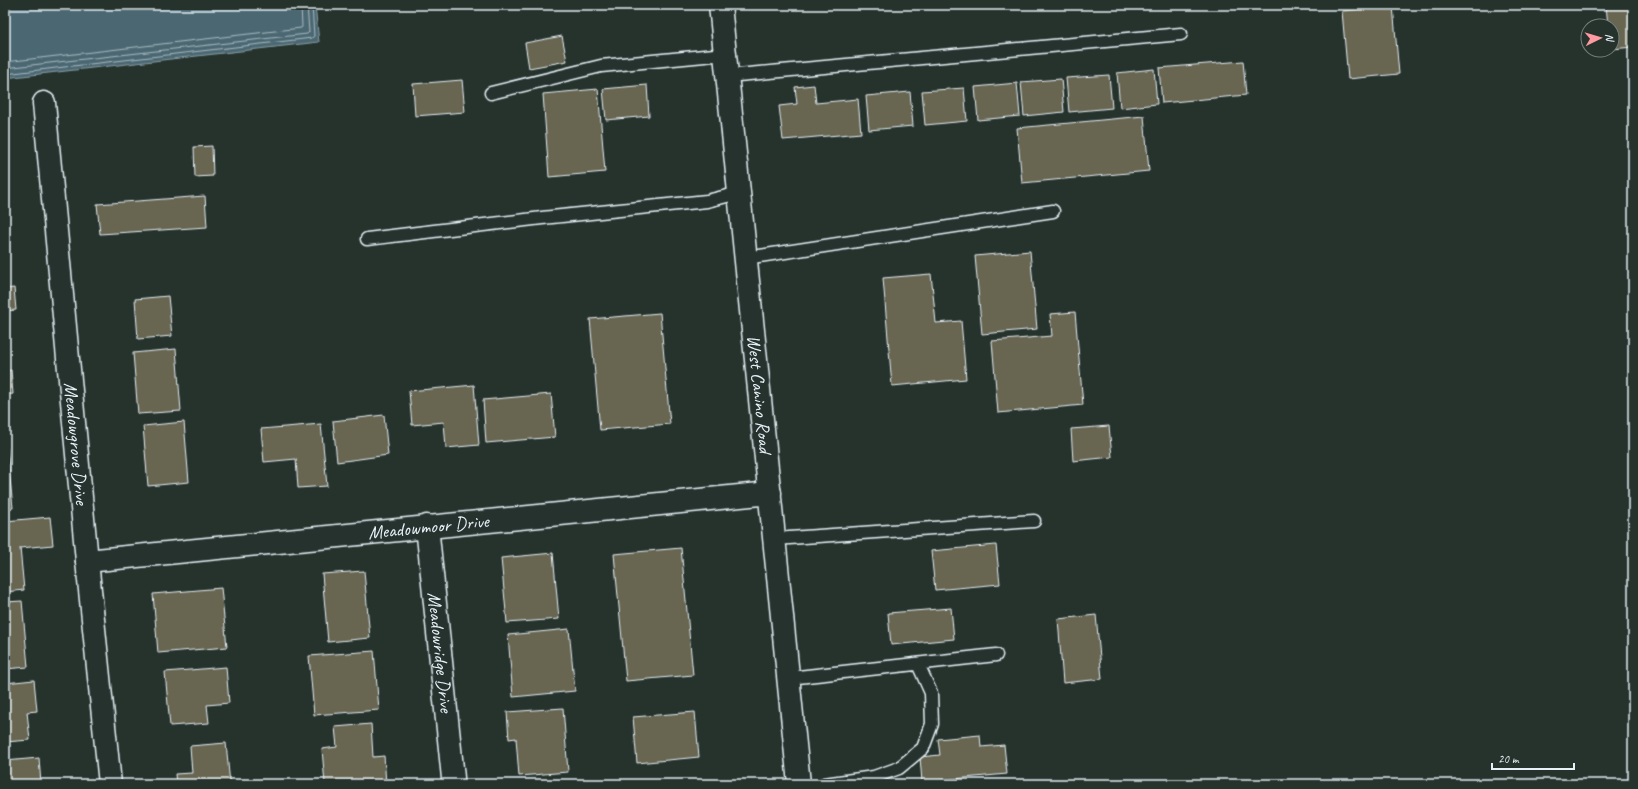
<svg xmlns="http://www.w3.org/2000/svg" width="1638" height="789" font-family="Caveat,sans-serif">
	<rect width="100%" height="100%" fill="#26332d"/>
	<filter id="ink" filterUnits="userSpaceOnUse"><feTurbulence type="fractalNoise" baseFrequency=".025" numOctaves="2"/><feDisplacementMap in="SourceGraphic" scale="8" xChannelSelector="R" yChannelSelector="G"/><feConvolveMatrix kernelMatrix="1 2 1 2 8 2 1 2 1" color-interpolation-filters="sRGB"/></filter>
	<g filter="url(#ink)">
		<path fill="#4c6872" stroke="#8a9fa8" d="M5,5h310l4,37 -314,36z"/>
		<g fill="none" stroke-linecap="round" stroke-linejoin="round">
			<path stroke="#aabac2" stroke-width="1" d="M5,62l296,-34 1,-1 -1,-22
				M5,68l302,-34 2,-2 -2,-27
				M5,74l307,-36 2,-2 -2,-31"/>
		</g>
		<path fill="#676551" stroke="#e8f1f8" d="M1606,5h27v42l-21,2v-23h-4z
			M1393,6l6,68 -51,5 -6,-68z
			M562,36l5,25 -38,7 -4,-25z
			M1243,61l3,34 -84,8 -3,-35z
			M1154,69l3,35 -37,4 -3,-35z
			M1109,75l3,33 -43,4 -3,-34z
			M1061,79l3,33 -40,4 -3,-34z
			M462,80l3,32 -50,4 -2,-32z
			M1017,83l3,33 -42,4 -3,-33z
			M647,85l2,31 -43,4 -3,-31z
			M814,85l2,18 42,-4 3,34 -78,7 -4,-34 18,-2 -2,-17z
			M964,88l3,33 -42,4 -3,-34z
			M598,89l7,83 -56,5 -6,-83z
			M910,92l3,34 -44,4 -3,-34z
			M1144,116l5,55 -127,12 -5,-55z
			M212,146l1,30 -18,1 -1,-30z
			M205,196l2,31 -107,7 -3,-30z
			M1030,251l7,78 -55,5 -7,-78z
			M931,274l5,49 25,-2 5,58 -74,7 -9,-108z
			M14,288l2,22 -11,1v-22z
			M168,296l4,40 -34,3 -3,-40z
			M1075,312l8,93 -85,8 -6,-72 60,-5 -2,-22z
			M660,313l10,111 -70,6 -10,-111z
			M176,349l5,62 -43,3 -5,-61z
			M11,370l2,24 -8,1v-24z
			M474,385l5,60 -33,3 -2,-26 -32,3 -3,-34z
			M551,394l4,43 -69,6 -3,-43z
			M384,415l4,40 -51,7 -4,-41z
			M184,422l5,60 -41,4 -5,-60z
			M321,424l6,62 -29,2 -2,-29 -32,3 -3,-33z
			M1109,426l3,31 -39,4 -2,-32z
			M7,448l6,60 -8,1v-60z
			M50,517l3,28 -33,3 4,42 -19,2v-71z
			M996,545l4,39 -65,6 -4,-39z
			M681,548l12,127 -67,6 -12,-127z
			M553,553l6,66 -52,4 -6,-65z
			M364,571l6,67 -42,4 -6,-68z
			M221,588l6,59 -69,6 -5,-59z
			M22,601l6,66 -23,2v-67z
			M951,608l3,31 -63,6 -3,-32z
			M1096,615l6,64 -39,4 -5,-64z
			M569,629l6,62 -62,6 -5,-62z
			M374,651l5,59 -65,5 -5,-59z
			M226,667l3,36 -22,2 2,18 -39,3 -5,-54z
			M34,680l3,31 -10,1 3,28 -25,2v-59z
			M563,708l5,64 -49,4 -3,-38 -7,1 -2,-27z
			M695,712l4,45 -62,6 -4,-46z
			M371,724l2,33 11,-1 2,28h-61l-3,-35 15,-2 -2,-20z
			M980,735l1,12 23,-2 3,29 -85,8 -2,-25 20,-2 -2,-16z
			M226,743l4,41h-54l-1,-10 17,-1 -2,-27z
			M39,758l2,26h-36v-23z"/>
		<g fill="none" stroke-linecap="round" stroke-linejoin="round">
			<defs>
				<path id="lane" d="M727,76l454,-42
					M491,93l110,-27 124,-12
					M367,239l175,-21 165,-17 32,-8
					M746,258l307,-47
					M775,539l259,-18
					M789,678l207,-23
					M824,784l50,-7 25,-9 24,-20 9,-24 -1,-31 -13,-29"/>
				<g id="street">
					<path id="s1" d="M44,103l43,458 23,223"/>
					<path id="s2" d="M427,526l26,252"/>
					<path id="s3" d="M87,561l683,-68"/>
				</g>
				<g id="secondary">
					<path id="s4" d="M720,5l79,779"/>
				</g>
			</defs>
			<use href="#lane" stroke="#e8f1f8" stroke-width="15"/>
			<use href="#street" stroke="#e8f1f8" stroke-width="25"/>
			<use href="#secondary" stroke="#e8f1f8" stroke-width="25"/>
			<use href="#lane" stroke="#26332d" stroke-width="12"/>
			<use href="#street" stroke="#26332d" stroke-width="22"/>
			<use href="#secondary" stroke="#26332d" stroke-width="22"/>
		</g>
	</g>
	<g text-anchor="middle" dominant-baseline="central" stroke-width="3.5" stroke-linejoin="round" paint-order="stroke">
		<g font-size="19" fill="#e8f1f8" stroke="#26332d">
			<text stroke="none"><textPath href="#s4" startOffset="391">West Canino Road</textPath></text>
			<text stroke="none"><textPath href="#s1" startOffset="342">Meadowgrove Drive</textPath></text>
			<text stroke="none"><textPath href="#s3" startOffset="343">Meadowmoor Drive</textPath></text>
			<text stroke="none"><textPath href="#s2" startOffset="127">Meadowridge Drive</textPath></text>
		</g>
	</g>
	<rect width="1638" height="789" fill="none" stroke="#26332d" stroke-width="20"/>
	<rect x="10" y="10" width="1618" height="769" fill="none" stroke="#e8f1f8" stroke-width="1.5" filter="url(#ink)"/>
	<g transform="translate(1600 38) rotate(85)"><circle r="19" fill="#26332d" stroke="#747f7e"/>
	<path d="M0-3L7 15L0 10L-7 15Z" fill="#ff9aa2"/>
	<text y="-6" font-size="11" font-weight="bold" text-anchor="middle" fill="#e8f1f8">N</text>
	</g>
	<path d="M1492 763v6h82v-6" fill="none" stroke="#e8f1f8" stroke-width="2"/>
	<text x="1498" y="763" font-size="12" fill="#e8f1f8" stroke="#26332d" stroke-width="3" paint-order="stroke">20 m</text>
</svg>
